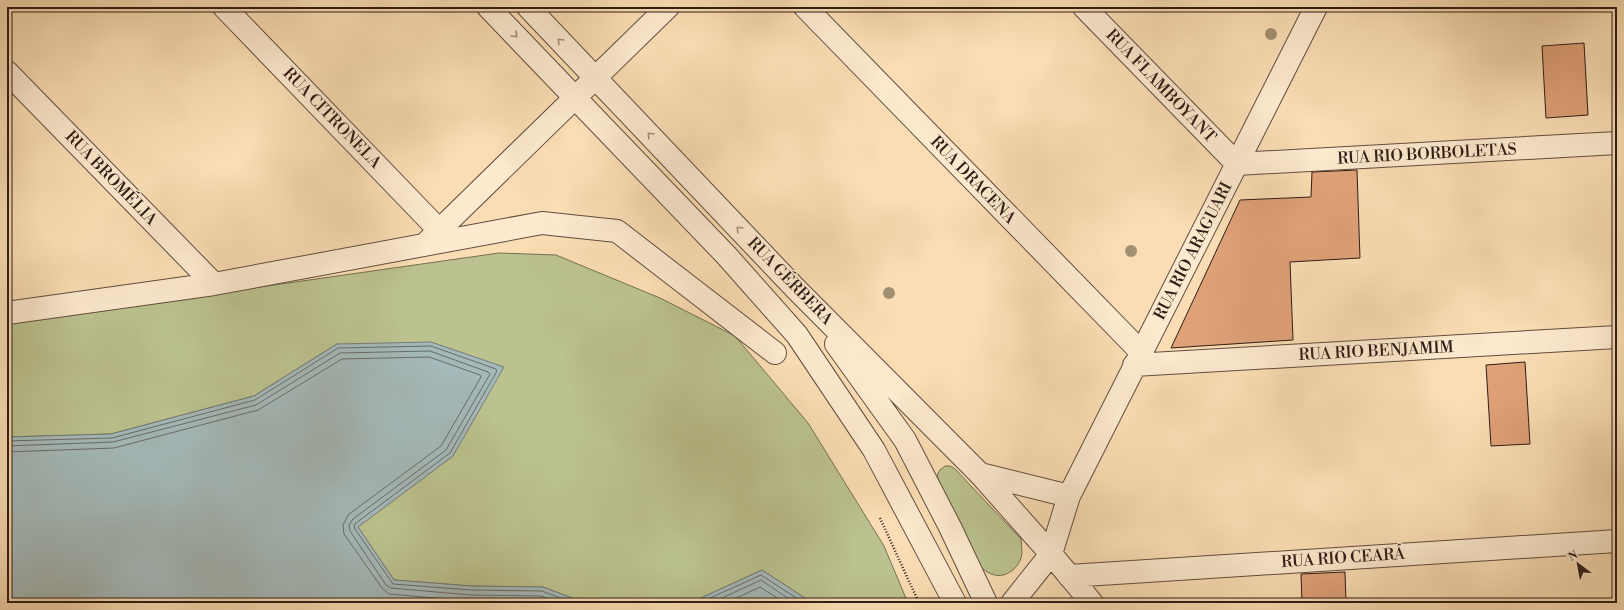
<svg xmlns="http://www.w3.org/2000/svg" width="1624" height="610" font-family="'Libre Bodoni',serif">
	<rect width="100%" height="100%" fill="#faddb4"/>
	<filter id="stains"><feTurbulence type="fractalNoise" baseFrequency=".005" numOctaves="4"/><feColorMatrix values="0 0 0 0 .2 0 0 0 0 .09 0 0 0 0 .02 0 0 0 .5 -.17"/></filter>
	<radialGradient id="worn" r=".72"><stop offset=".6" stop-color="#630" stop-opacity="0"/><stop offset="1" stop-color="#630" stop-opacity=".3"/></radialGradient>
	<path fill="#bbc28f" stroke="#757053" d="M499,253l57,2 104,43 75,38 73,87 76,123 24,57h-101l1,-3 -46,-30 -72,33h-105l-42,-16 -72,-1 -77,-6 -37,-54 96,-70 -116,-112 -83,52 -143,38 -104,3v-114z
		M945,466h5l5,3 66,70c0,4 1,9 1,13 0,6 -3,12 -8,17 -12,11 -25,7 -35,-4l-40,-84 -2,-6 3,-5z"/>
	<path fill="#a4b9b9" stroke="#757b78" d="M431,342l73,25 -51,89 -95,71 36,53 77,6 72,1 42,16h-578v-166l104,-3 143,-38 83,-52z
		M762,570l46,30 -1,3h-117z"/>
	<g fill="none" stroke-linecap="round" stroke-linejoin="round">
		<path stroke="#6a6b68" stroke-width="1" d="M7,441l105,-3 143,-38 83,-52 93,-2 65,23 1,2 -47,82 -94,70 -2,3 1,3 38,55 78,6 71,1 32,12
			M7,446l106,-4 143,-37 84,-52 90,-2 58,21 2,2 -44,76 -93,69 -4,6 1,6 36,54 5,3 80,7 70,1 19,7
			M7,452l107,-4 144,-38 84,-51 87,-2 51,18 1,2 -40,69 -93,69 -5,10 1,9 38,54 7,6 82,7 72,2
			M699,603l62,-28 43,28
			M711,603l50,-23 34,23
			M726,603l34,-16 25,16"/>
	</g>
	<path fill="#dfa178" stroke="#2f1d17" d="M1584,43l4,72 -42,3 -4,-72z
		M1357,170l3,88 -70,4 3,78 -122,8 69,-148 71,-3 1,-25z
		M1525,362l5,82 -39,2 -5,-81z
		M1345,572l1,31h-44l-1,-29z"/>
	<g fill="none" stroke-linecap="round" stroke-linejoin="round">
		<defs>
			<path id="street" d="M224,7l215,223
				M488,7l238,248 71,80 77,115 81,153
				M528,7l267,281 185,186 71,80 -39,49
				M805,7l337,346
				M1084,7l153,157 380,-21
				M7,72l207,212
				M424,245l244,-238
				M7,313l207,-29 328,-61 75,8 158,122
				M836,344l69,96 45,87 36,76
				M1134,365l483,-28
				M980,474l89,22
				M1069,576l548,-35
				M1092,603l-41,-49 18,-58 247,-489"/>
		</defs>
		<use href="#street" stroke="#624d3e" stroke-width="24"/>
		<path stroke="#2f1d17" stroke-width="2.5" stroke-dasharray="1 2" stroke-linecap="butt" d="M880,518l39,85"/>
		<use href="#street" stroke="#fce9ce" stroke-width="22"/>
	</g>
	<g fill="#a18f71">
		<circle cx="1271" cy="34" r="6"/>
		<circle cx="1131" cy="251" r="6"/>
		<circle cx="889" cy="293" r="6"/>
	</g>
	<defs><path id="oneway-chevron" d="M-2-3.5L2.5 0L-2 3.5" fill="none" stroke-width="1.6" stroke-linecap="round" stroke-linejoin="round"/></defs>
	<g stroke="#a08d7c">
		<use href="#oneway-chevron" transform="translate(515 35) rotate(46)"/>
		<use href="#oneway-chevron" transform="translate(560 41) rotate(-134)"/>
		<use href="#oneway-chevron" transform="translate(650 135) rotate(-134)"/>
		<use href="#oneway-chevron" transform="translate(739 229) rotate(-134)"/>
	</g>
	<g text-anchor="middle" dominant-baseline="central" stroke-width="3" stroke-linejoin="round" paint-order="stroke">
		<g font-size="16" fill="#2f1d17" stroke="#fce9ce">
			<text transform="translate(1161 86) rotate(46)">RUA FLAMBOYANT</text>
			<text transform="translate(332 118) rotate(46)">RUA CITRONELA</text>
			<text transform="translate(1427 154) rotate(-3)">RUA RIO BORBOLETAS</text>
			<text transform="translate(111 178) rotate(46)">RUA BROMÉLIA</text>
			<text transform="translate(973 180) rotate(46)">RUA DRACENA</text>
			<text transform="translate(1193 251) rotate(-63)">RUA RIO ARAGUARI</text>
			<text transform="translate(790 281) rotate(46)">RUA GÉRBERA</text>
			<text transform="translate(1376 351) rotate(-3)">RUA RIO BENJAMIM</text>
			<text transform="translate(1343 558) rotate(-4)">RUA RIO CEARÁ</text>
		</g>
	</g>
	<rect width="1624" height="610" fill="none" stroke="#faddb4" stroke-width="24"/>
	<rect x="8" y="8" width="1608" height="594" fill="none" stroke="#2f1d17" stroke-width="2"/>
	<rect x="12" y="12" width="1600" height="586" fill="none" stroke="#2f1d17"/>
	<g transform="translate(1578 564) rotate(328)" stroke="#fce9ce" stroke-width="3" paint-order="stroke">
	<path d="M0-3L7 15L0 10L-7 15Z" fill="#2f1d17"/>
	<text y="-6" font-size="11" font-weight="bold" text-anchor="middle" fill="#2f1d17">N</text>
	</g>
	<rect width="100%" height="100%" filter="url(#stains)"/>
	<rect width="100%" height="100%" fill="url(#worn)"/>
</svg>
